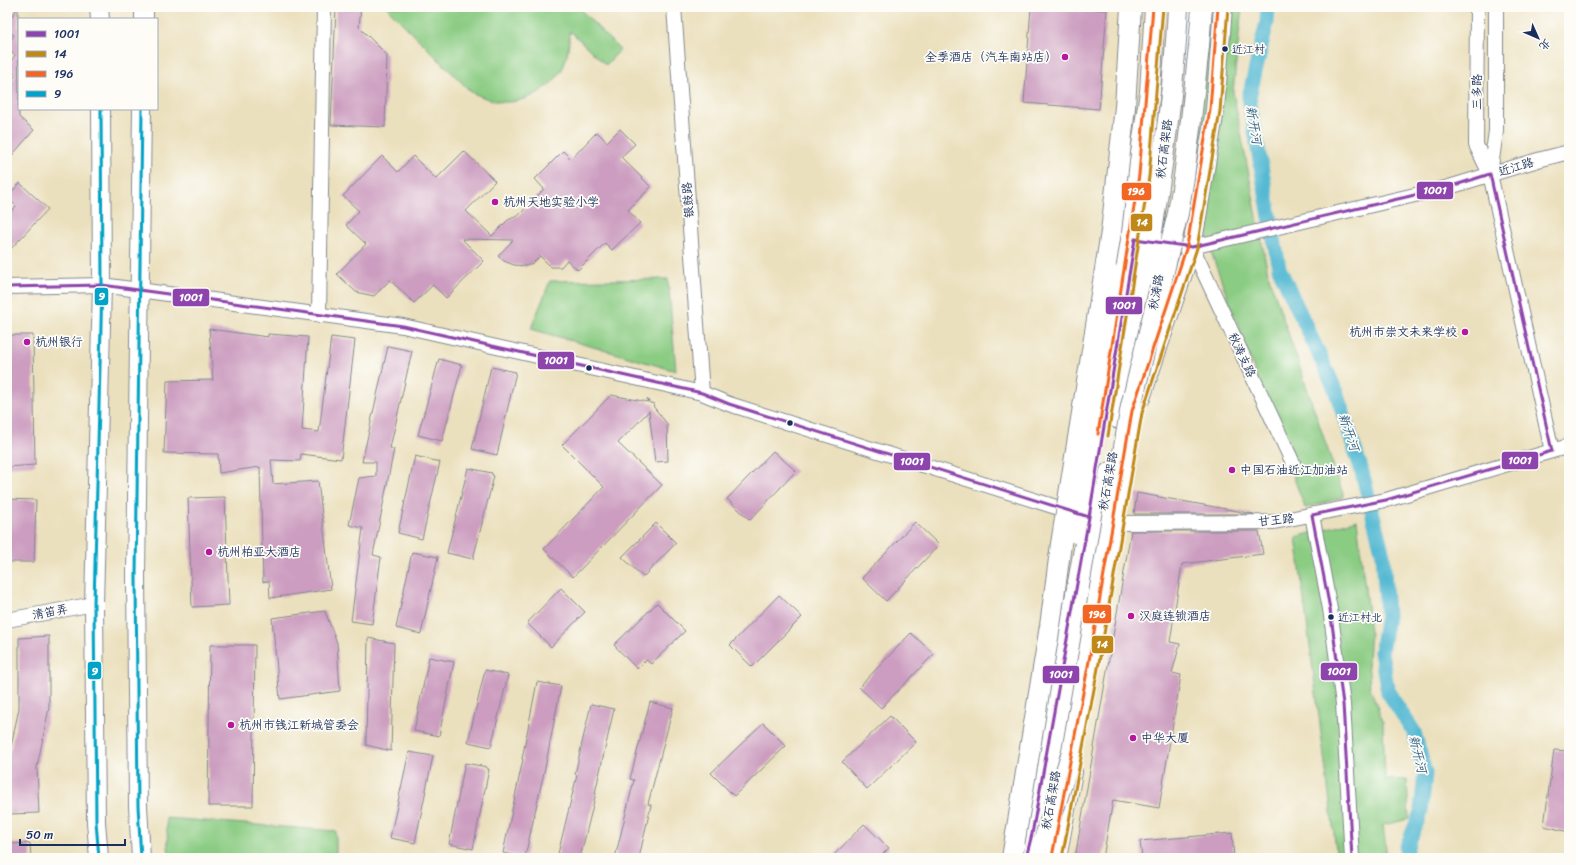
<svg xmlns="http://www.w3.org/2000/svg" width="1576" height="865" font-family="Sriracha,'LXGW WenKai TC',sans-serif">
	<rect width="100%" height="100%" fill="#fdfcf7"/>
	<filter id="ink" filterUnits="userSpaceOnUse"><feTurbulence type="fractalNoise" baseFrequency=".025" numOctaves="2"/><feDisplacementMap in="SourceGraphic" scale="8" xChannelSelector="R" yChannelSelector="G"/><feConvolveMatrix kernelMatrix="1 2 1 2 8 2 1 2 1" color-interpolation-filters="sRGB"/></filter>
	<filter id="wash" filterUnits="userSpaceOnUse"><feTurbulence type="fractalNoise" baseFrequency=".012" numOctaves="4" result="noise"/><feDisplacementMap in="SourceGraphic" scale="16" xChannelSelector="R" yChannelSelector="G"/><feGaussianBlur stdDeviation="0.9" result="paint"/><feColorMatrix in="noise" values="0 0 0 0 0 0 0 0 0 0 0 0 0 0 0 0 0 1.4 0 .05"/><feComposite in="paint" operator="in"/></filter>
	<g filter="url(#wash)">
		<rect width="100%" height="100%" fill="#ebe0bd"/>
		<path fill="#8bcc83" stroke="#537e70" d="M386,7h192l42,43 -14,15 -36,-34c-1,11 -2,23 -6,34 -9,22 -37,38 -61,37 -12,-1 -21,-5 -32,-10z
			M1189,7h53l-9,85 35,182 76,223 -39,11 -94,-256 -28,-96z
			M668,279l8,92 -145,-42 19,-48z
			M1357,520l13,111 -2,29 2,28 13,33 2,58 22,1 2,39 -26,6 4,33h-50l-41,-321z
			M166,818l170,13v27h-167z"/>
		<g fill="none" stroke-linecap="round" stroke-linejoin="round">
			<path stroke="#55b9d3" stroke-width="15" d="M1268,7l-1,15 -18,75 30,171 56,121 26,79 22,87 4,61 -6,36 7,40 26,40 11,41 -4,39 -15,37 1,9"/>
		</g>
		<g id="blocks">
			<path fill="#cc9dc0" d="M18,7l1,110 15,13 -27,31v-73l9,-13 -9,-7 8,-13 -8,-5v-4l7,-11 -7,-5v-6z
				M336,7h25l-2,20 28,28 -2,72 -54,-2z
				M1031,7h28l48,3 -8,99 -75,-6z
				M620,129l15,15 -14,13 30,30 -23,23 12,13 -28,27 -7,-7 -27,27 -11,-10 -6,7h-10l-11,-11 -7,7 -8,3 -11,-1 -10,-4 -6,-5 15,-16 -51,-1 22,22 -38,37 -13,-13 -19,18 -24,-23 -16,16 -18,-4 -19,-18 29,-30 -20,-19 13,-14 -16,-15 39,-40 16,16 15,-16 23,23 28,-28 31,30 -29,30 26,25 16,-16 11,-5 25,-26 -9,-10 28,-28 8,8 26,-27 10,10z
				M20,183l28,26 -41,44v-37l9,-10 -9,-9z
				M209,329l59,8v-3l40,3 -6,93 17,2 12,-95 24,3 -14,119 -40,-5 -1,7 -29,-1 2,24 45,-3 13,108 -61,9 -1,-17 -6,1 -3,-115 -41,6 -1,-19 -54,-1 3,-72 46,-1z
				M7,335h26l2,130 -28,2z
				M388,346l24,5 -22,97 4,1 -21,106 8,2 -9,67 -21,-3 12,-93 -14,-3 10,-47 17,-2v-14h-14z
				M439,359l23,6 -20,76 -24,-6z
				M491,367l25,5 -19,83 -25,-6z
				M611,395l37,7 -1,-3 3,4 5,1 -2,2 14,18 1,37 -13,1 -6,-51 -31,32 44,42 -89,92 -29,-28 60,-62 -42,-42z
				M773,451l23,20 -46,49 -23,-21z
				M415,456l25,6 -18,77 -24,-6z
				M468,468l24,5v2l2,1 -21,83 -26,-6z
				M1137,493l117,21h-120z
				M225,497l4,108 -37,2 -4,-109z
				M7,499l29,1 -2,62h-27z
				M915,522l24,23 -53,56 -24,-23z
				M656,523l20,20 -33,34 -21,-20z
				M1131,531h128l4,23 -81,10 -12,78 10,2 -8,29 9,2 -22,133 -46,-8 -10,58h-28z
				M412,552l26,5 -17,77 -25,-6z
				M561,588l24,24 -34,35 -24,-24z
				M779,595l23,22 -50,50 -22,-22z
				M657,603l28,28 -34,33 -5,-4 -9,9 -23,-24z
				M325,611l12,32 3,48 -60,8 -8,-81z
				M911,633l23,21 -53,54 -22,-21z
				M49,636v72l-12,59 2,46 -30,1 -2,-48 12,-58v-70z
				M368,638l26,5 -3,108 -25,-6z
				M210,645h45l-2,161h-45z
				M429,657l25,5 -15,74 -25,-5z
				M485,670l23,5 -17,72 -23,-5z
				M537,682l24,4 -15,77 -21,94 -22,-4 20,-94h-1z
				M650,702l23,6 -25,96 3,1 -12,53h-24l19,-78 -4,-1z
				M591,704l23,5 -19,84h1l-16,65h-23l20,-83 -2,-1z
				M890,716l26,26 -49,47 -25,-27z
				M763,723l23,23 -52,50 -23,-23z
				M1554,750l15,1v81l-25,-6z
				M409,752l24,4 -18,87 -25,-5z
				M465,763l22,4 -1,2h3l-16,80 -24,-5z
				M864,824l25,24 -10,10h-48z
				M1232,833l2,25h-92l-2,-17z
				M30,843l1,15h-24v-14z"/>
		</g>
	</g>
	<g filter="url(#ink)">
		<use href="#blocks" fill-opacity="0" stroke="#83888e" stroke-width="1"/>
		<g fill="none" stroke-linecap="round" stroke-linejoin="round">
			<defs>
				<path id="minor" d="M674,7l28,386
					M1477,7l-1,138 14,29 62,277
					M1490,174l6,-43v-124
					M1135,239l57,8 257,-60 89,-27 31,-8
					M1192,247l101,216
					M7,287l95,-2 301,41 299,67 27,11 346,109
					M319,315l5,-308
					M1312,515l18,94 13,95 9,154
					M1117,523l157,-1 112,-22 183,-54
					M7,620l87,-16"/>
				<path id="major" d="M99,7l1,12
					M144,19v-12
					M1185,86l6,-79
					M1141,398l51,-151 23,-137 8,-103
					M99,858l-3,-36 -2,-218 8,-319 -1,-176
					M141,858l-3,-52 -2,-230 6,-467
					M1026,858l6,-24 61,-341
					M1057,858l16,-86"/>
				<path id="highway" d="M1125,107l6,-100
					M1123,273l27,-181 5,-85
					M1119,419l26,-143
					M1053,791l57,-319
					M1041,858l6,-35"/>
			</defs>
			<use href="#minor" stroke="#83888e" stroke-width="16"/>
			<use href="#major" stroke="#83888e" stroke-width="20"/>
			<use href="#highway" stroke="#83888e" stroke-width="22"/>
			<use href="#minor" stroke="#fff" stroke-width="14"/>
			<use href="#major" stroke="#fff" stroke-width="18"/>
			<use href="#highway" stroke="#fff" stroke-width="20"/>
			<defs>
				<path id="highway-bridge" d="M1145,276c14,-89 29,-179 33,-269
					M1076,533l47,-260
					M1044,840l28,-88 59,-346 47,-193 6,-36 7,-57 8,-74 3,-39
					M1012,858l38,-232 11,-82 50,-312 14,-125"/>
			</defs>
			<use href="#highway-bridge" stroke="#83888e" stroke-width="22" stroke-linecap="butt"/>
			<use href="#highway-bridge" stroke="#fff" stroke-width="20"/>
			<defs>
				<path id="bus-1" d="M7,287l95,-2 301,41 299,67 27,11 360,113
					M1026,858l6,-24 57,-317 46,-278 57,8 257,-60 41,-13 62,277 -166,49 -74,15 18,94 13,95 9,154"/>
				<path id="bus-2" d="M1108,436l41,-259 14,-170
					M1062,858l37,-195 43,-250 55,-165 23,-137 8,-104"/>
				<path id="bus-3" d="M1098,434l41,-259 14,-168
					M1052,857l37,-196 43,-250 55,-165 23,-137 8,-102"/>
				<path id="bus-4" d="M99,858l-3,-36 -2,-218 8,-319 -1,-176
					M141,858l-3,-52 -2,-230 6,-467"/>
			</defs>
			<use href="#bus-1" stroke="#fdfcf7" stroke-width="6"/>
			<use href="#bus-2" stroke="#fdfcf7" stroke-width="6"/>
			<use href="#bus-3" stroke="#fdfcf7" stroke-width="6"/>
			<use href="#bus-4" stroke="#fdfcf7" stroke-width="6"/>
			<use href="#bus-1" stroke="#8e44ad" stroke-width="3"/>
			<use href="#bus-2" stroke="#c08818" stroke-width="3"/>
			<use href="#bus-3" stroke="#f26522" stroke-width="3"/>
			<use href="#bus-4" stroke="#01a3c8" stroke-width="3"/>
		</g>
	</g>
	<g fill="#1b2f5e" stroke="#fdfcf7" stroke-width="1.5">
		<circle cx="1225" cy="49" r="3.5"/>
		<circle cx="589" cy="368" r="3.5"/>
		<circle cx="790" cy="423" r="3.5"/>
		<circle cx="1331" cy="617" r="3.5"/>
	</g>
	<g fill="#b5179e" stroke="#fdfcf7" stroke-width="1.5">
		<circle cx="1065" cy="57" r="4"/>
		<circle cx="495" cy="202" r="4"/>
		<circle cx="1465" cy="332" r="4"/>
		<circle cx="27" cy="342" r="4"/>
		<circle cx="1232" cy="470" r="4"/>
		<circle cx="209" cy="552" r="4"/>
		<circle cx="1131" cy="616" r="4"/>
		<circle cx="231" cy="725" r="4"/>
		<circle cx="1133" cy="738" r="4"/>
	</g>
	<g text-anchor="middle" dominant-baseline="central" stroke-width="3.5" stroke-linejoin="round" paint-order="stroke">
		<g font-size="11" fill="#1b2f5e" stroke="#fdfcf7" text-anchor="start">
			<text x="1232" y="49">近江村</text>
			<text x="1338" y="617">近江村北</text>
		</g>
		<g font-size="12" fill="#1b2f5e" stroke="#fdfcf7" text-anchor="start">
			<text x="1057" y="57" text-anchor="end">全季酒店（汽车南站店）</text>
			<text x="503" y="202">杭州天地实验小学</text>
			<text x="1457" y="332" text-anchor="end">杭州市崇文未来学校</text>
			<text x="35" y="342">杭州银行</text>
			<text x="1240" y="470">中国石油近江加油站</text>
			<text x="217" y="552">杭州柏亚大酒店</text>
			<text x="1139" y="616">汉庭连锁酒店</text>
			<text x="239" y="725">杭州市钱江新城管委会</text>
			<text x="1141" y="738">中华大厦</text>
		</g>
		<g font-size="12" fill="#1b2f5e" stroke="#fdfcf7">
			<text transform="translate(1477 92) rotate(-90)">三多路</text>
			<text transform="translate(1164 149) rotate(-83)">秋石高架路</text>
			<text transform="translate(1516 167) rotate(-17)">近江路</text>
			<text transform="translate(688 200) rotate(-94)">银鼓路</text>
			<text transform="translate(1156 292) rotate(-80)">秋涛路</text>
			<text transform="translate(1242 355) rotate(65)">秋涛支路</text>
			<text transform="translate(1108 481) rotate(-80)">秋石高架路</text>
			<text transform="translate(1276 520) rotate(-6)">甘王路</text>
			<text transform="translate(50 612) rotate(-11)">清笛弄</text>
			<text transform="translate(1051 800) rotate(-80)">秋石高架路</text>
		</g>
		<g font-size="13" font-style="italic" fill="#2f5f87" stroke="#fdfcf7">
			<text transform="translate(1254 125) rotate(80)">新开河</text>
			<text transform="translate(1349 432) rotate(71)">新开河</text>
			<text transform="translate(1418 754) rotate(76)">新开河</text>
		</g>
	</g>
	<g stroke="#fdfcf7" stroke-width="1.5">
		<rect x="1416" y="181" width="38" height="19" rx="4" fill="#8e44ad"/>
		<rect x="1121" y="182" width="31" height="19" rx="4" fill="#f26522"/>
		<rect x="1130" y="213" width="23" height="19" rx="4" fill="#c08818"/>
		<rect x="94" y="287" width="15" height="19" rx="4" fill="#01a3c8"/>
		<rect x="172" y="288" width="38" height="19" rx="4" fill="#8e44ad"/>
		<rect x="1105" y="296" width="38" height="19" rx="4" fill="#8e44ad"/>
		<rect x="537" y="351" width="38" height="19" rx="4" fill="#8e44ad"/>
		<rect x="1501" y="451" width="38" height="19" rx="4" fill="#8e44ad"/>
		<rect x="893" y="452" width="38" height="19" rx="4" fill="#8e44ad"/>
		<rect x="1082" y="604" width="30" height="20" rx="4" fill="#f26522"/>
		<rect x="1091" y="635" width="23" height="19" rx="4" fill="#c08818"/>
		<rect x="87" y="661" width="15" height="19" rx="4" fill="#01a3c8"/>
		<rect x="1320" y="662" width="38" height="19" rx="4" fill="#8e44ad"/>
		<rect x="1042" y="665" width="38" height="19" rx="4" fill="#8e44ad"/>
	</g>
	<g font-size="11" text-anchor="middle" font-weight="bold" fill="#fff">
		<text x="1435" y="194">1001</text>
		<text x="1136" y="195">196</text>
		<text x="1142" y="226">14</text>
		<text x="102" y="300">9</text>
		<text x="191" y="301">1001</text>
		<text x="1124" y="309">1001</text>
		<text x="556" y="364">1001</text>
		<text x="1520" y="464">1001</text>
		<text x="912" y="465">1001</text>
		<text x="1097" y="618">196</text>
		<text x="1102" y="648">14</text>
		<text x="95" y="675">9</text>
		<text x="1339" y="675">1001</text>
		<text x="1061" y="678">1001</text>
	</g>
	<rect width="1576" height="865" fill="none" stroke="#fdfcf7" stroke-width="24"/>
	<rect x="18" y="18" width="140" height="92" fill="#fdfcf7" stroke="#a3aaba"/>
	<rect x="26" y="31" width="20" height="6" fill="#8e44ad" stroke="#a3aaba"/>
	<text x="54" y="38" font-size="12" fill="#1b2f5e">1001</text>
	<rect x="26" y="51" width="20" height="6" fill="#c08818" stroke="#a3aaba"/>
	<text x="54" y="58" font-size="12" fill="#1b2f5e">14</text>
	<rect x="26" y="71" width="20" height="6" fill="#f26522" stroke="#a3aaba"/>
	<text x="54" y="78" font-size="12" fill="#1b2f5e">196</text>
	<rect x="26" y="91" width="20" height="6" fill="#01a3c8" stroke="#a3aaba"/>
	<text x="54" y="98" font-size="12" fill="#1b2f5e">9</text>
	<g transform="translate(1538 38) rotate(135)" stroke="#fdfcf7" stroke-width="3" paint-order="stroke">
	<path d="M0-3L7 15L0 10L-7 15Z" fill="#1b2f5e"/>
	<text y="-6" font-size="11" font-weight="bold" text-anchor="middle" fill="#1b2f5e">北</text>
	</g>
	<path d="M20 839v6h105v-6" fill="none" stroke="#1b2f5e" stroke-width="2"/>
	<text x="26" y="839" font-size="12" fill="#1b2f5e" stroke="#fdfcf7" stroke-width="3" paint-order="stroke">50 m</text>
</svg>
